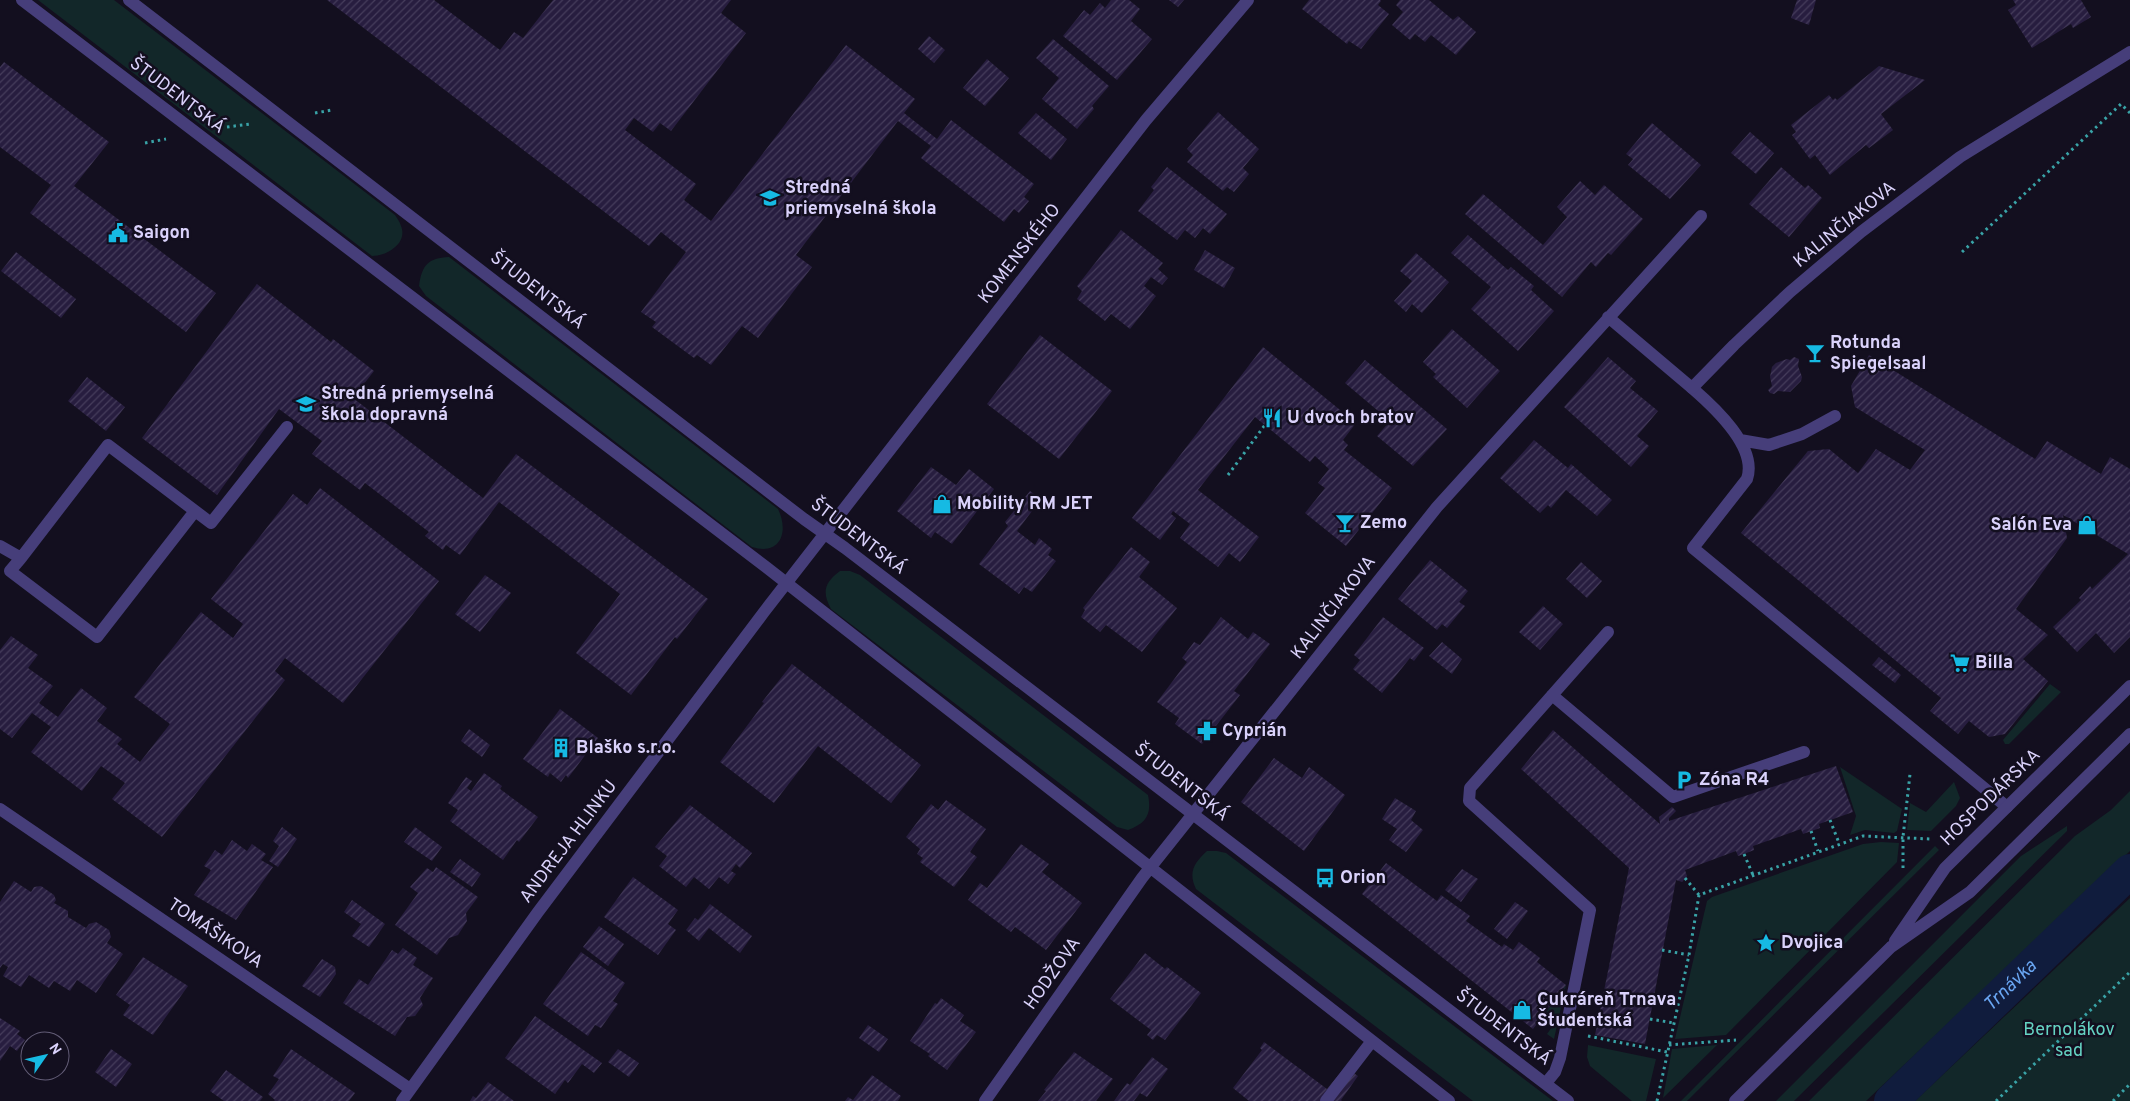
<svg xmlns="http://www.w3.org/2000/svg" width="2130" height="1101" font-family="Overpass,sans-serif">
	<defs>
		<pattern id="building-hatch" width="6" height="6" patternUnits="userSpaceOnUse" patternTransform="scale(1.25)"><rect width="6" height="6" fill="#271d3f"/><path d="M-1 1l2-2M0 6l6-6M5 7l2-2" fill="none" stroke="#463d5c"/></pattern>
	</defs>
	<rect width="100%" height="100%" fill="#130f1f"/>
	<path fill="#122729" d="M38,0h76l281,215c2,3 5,7 6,11 7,17 -14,30 -29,30z
		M449,257l329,252c11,22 3,47 -26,38l-326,-251 -7,-10c3,-21 9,-28 30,-29z
		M840,571h10l10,4 288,220c4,20 -2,28 -20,35l-11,-3 -286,-218c-9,-17 -7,-26 9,-38z
		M2050,684l11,8 -52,52h-4l-2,-4z
		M1840,767l62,42 -5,22 -3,2 -29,-3 -15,5 6,-19z
		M1954,782l6,16 -4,8 -25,25 -24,-1 3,-27 16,9z
		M2130,791v60l-264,250h-57l266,-265 36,-26z
		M2067,826v5l-273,270h-18l245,-245z
		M1881,842l18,1 -2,19 -171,173 -51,4 32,-138 5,-4 151,-53z
		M1935,846l4,4 -252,251h-6z
		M1207,851h10l9,2 327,248h-80l-277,-212c-8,-17 -2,-26 11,-38z
		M2130,898v203h-215z
		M1566,985l-12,54 -7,-5 10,-14 -11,-8z
		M1588,1045l68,14 -10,42h-14l-42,-35 -3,-9z
		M1717,1045l-54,53 9,-49z"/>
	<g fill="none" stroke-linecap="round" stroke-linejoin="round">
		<path stroke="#101c3d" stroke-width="34" id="s1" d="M1891,1101l239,-230"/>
	</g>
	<path fill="url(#building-hatch)" d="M327,0h107l66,50 14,-18 9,6 30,-38h178l-10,13 25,20 -75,98 -11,-8 -7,9 -19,-14 -9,12 71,54 -12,16 27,21 135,-176 69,54 -11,14 33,26 14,-19 83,64 -10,13 5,4 -10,12 -5,-4 -10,13 -83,-64 10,-12 -33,-25 -102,134 16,12 -54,71 -16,-12 -31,39 -14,-10 -3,3 -42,-31 4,-5 -15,-10 45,-60 -25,-20 -12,14z
		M1111,0h18l11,9 -9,12 21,18 -35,41 -54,-44 21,-26 6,5 10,-12 5,5z
		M1169,0h15l-6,7z
		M1309,0h71l1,1 -3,4 11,9 -28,35 -12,-8 -2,3 -45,-35z
		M1400,0h29l24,20 5,-4 18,16 -20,23 -25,-20 -6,7 -10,-8 -5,6 -18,-15 11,-13 -7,-7z
		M1797,0h19l-7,25 -18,-7z
		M2013,0h68l10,17 -18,11 -2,-4 -39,24 -24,-38 8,-5z
		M929,36l16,14 -11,13 -16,-14z
		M1053,39l56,47 -17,20 2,3 -17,20 -35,-30 17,-21 -23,-20z
		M987,59l22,19 -24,28 -22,-18z
		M4,62l105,80 -35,44 142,107 -30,39 -156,-119 21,-28 -51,-38v-80z
		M1879,66l46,14 -44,34 12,16 -24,18 -3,-3 -36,30 -15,-20 -5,4 -18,-24 4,-3 -5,-7 38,-30 4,5 2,-2 2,2z
		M1218,112l41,37 -16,19 6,6 -15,18 -7,-5 -4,4 -36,-29 6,-7 -6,-6z
		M1036,113l31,26 -16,21 -33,-27z
		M1652,123l49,42 -31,34 -42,-34 5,-6 -7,-5z
		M1750,132l24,21 -18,21 -25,-21z
		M1167,167l60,47 -17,20 -7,-6 -8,10 -10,-8 -8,10 -39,-29 16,-21 -3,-3z
		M1781,167l24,21 3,-3 14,13 -33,39 -40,-33z
		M1580,181l15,14 9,-10 39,34 -32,36 -3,-2 -12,14 -5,-5 -29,35 -97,-83 18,-20 60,51 24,-28 -10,-10z
		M1121,230l42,33 -5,6 10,9 -6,7 -11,-8 -7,9 12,10 -26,33 -19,-15 -6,7 -28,-22 5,-8 -5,-5z
		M1468,235l40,35 3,-3 23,19 -3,4 23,21 -36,40 -47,-42 20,-22 -40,-34z
		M1205,250l30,18 -11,20 -30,-18z
		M16,252l60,47 -15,19 -60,-47z
		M1416,253l33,29 -27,31 -10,-9 -6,8 -12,-11 18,-20 -12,-10z
		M257,284l74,58 2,-3 41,32 -21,27 130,100 33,-44 192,145 -31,40 -2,-2 -44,58 -55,-42 44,-59 -121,-92 -39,53 -14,-10 -3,5 -18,-14 4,-4 -64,-49 -5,7 -48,-36 10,-13 -43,-32 -62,86 -75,-57z
		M1452,329l48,42 -33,37 -34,-31 3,-3 -13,-12z
		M1040,335l72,56 -53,68 -72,-55z
		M1263,347l93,76 -13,17 5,5 -4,5 48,38 -46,58 -41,-33 20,-25 -7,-5 11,-14 -14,-13 -5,6 -55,-45 -57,73 61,47 -19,25 -11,-9 -11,14 -38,-29 10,-14 -17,-13 -2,3 5,4 -16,22 -28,-22z
		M1869,355l166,104 12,-18 54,33 9,-17 20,12v168l-16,16 -18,-20 -19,19 -24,-25 28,-27 -2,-2 11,-12 2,3 36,-35 -65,-39 4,23 -51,71 32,26 -25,24 25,22 -43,53 -16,3 -20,-16 -11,13 -28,-23 11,-13 -200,-165 67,-82 21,-2 29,24 18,-24 34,21 15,-20 -70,-43 -4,-21z
		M1608,357l28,24 -6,7 28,23 -21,25 12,10 -18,21 -67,-60z
		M1794,357l5,2 -1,7 4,11 -1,4 -11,11 -12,-1 -4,3 -4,-1 -2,-3 4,-4 -2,-9 2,-10 4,-4 11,-4 3,1z
		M1365,360l82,69 -34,37 -36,-30 13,-15 -45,-38z
		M87,377l38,30 -19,24 -38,-30z
		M1534,440l34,28 3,-4 41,36 -15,16 -31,-26 -15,18 -3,-3 -8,8 -40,-35z
		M931,467l25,18 13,-16 25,20 -42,55 -17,-12 -4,6 -34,-27z
		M320,488l119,93 -96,122 -58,-45 -10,13 10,9 -123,157 -50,-38 13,-16 -24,-17 -19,25 -51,-39 20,-25 -19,-14 -20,25 -12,-9v-79l11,-14 27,19 -10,13 25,18 -14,17 19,14 23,-29 26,20 -10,13 25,18 -5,5 23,18 30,-38 -36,-27 67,-85 32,26 10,-14 -32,-25 82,-105 14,11z
		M1030,491l11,8 -24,32 18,14 4,-7 13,11 -4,6 8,6 -24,31 -8,-5 -5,7 -40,-30 29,-38 -3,-4z
		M1131,547l19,15 -11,15 38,31 -35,44 -36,-27 -6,7 -19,-15 4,-7 -2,-2z
		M1430,560l38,31 -9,11 6,4 -18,22 -5,-4 -5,6 -39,-31z
		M1581,562l21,19 -15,17 -21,-19z
		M485,575l26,18 -31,39 -25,-18z
		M1543,606l20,18 -23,26 -21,-18z
		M1221,617l27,22 5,-7 17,12 -36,47 6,4 -38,49 -27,-20 4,-6 -22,-16 30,-40 -5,-4 12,-16 6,3z
		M1383,617l41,31 -10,13 -4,-3 -28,35 -29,-24 7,-9 -6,-5z
		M1442,642l20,17 -10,15 -23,-18z
		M1879,657l22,18 -6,8 -23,-18z
		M792,664l129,101 -30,38 -73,-57 -44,57 -54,-41 44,-59 -2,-1z
		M560,709l38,29 -30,40 -2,-3 -5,7 -11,-9 -2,4 -25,-18z
		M469,729l21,16 -8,12 -21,-16z
		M1553,730l107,94 -1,-7 13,-10 4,4 -7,7v3l167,-55 17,46 -34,12 1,4 -17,6 -2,-5 -48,17 1,4 -10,4 -6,2 -2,-5 -51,19 2,6 -5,6 -6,-2 -31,164 -50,-9 34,-167 -108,-99z
		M1274,758l28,20 7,-11 36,28 -41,56 -63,-49z
		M484,773l18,13 -2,3 38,28 -19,25 -2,-2 -14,20 -53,-39 8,-11 -10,-7 13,-19 5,-7 6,4 -5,7 4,3z
		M1395,798l21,13 -5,9 12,10 -17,22 -17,-12 8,-11 -15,-10z
		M946,800l40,29 -16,23 7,5 -23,30 -34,-25 3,-4 -6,-4 3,-5 -14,-12 25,-33 7,6z
		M690,805l62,48 -12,15 -4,-4 -5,7 5,3 -8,10 -9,-7 -10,12 -15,-12 -8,10 -27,-21 8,-10 -12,-9z
		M282,827l15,12 -19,28 -9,-6 10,-15 -6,-5z
		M415,827l27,20 -10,14 -28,-19z
		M232,840l15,11 5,-7 14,10 -5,6 12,7 -37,53 -42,-25 17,-25 -7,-4 11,-16 7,5z
		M1021,844l28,20 -7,8 40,31 -36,47 -31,-23 -4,5 -43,-32 12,-17 7,5z
		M460,859l21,15 -9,13 -22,-15z
		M1386,863l51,38 4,-6 29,21 -4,5 36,26 2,-3 9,6 6,-8 21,16 -3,4 29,23 -33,44 -171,-135z
		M436,867l42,30 -12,16 1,8 -9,14 -9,3 -12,17 -42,-30 23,-32 -8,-6 17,-19 6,4z
		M1462,869l16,10 -17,23 -16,-12z
		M633,877l45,33 -10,14 8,6 -18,25 -54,-38z
		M14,881l17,11 3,-5 7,-1 13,9 2,5 -2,3 14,8v6l18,11 3,-4 7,-2 13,8 2,7 -4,6 16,11 -27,39 -19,-13 -7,11 -16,-10 -5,7 -20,-13 -8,12 -18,-11 5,-9 -5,-3 -3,4v-66z
		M352,900l33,24 -16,23 -17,-11 9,-12 -17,-12z
		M1515,902l13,9 -21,28 -13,-10z
		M710,904l42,32 -12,17 -31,-25 -10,13 -13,-11 9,-12 3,2z
		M599,926l25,18 -16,22 -25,-19z
		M403,948l14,10 -4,7 20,13 -13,20 3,7 -8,11 -8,1 -12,19 -52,-33 16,-24 9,6 24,-35 6,4z
		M581,952l44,31 -12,18 5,3 -17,24 -6,-3 -7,11 -45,-32z
		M1145,953l20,16 2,-2 34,26 -36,47 -8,-5 -4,5 -6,-5 4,-5 -41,-31z
		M143,957l45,29 -35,49 -30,-20 7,-10 -14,-10z
		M322,959l13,8 1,7 -16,23 -18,-11z
		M941,998l23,17 -4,6 16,11 -29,38 -19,-14 2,-2 -20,-13 25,-38 2,1z
		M535,1016l67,47 -8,10 -12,-9 -14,19 -3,-3 -10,14 -50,-36z
		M0,1018l20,13 -3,3 8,6 -8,11 -7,-5 -10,15z
		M868,1025l20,14 -9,13 -20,-14z
		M1264,1042l63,47 18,-22 13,9 -17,24 1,1h-93l-16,-13 29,-38 -2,-2z
		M111,1049l21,15 -16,23 -21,-15z
		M291,1049l64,44 -6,8h-75l1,-1 -7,-6 11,-15 -6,-3z
		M618,1049l21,14 -10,14 -21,-15z
		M1074,1052l39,27 -17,22h-58l8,-10 -2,-1z
		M1152,1057l16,12 -21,28 -7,-4 -6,8h-20l13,-18 3,2z
		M226,1070l37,27 -3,4h-36l-14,-10z
		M872,1075l29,21 -3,5h-53l3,-4 5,3z
		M488,1082l26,19h-44l3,-5 3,2z"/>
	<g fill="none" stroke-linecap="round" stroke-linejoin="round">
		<path stroke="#39a3a7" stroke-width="3" stroke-dasharray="2.5 4" stroke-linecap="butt" d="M315,113l17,-3
			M227,127l23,-3
			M145,143l21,-4
			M1962,252l159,-148 9,9
			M1228,475l37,-50
			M1830,820l9,23
			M1811,831l7,20
			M1744,854l9,21
			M1903,868v-31l7,-63
			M1685,878l14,17
			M1662,950l27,5
			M1650,1019l24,4
			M1588,1036l79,16
			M1669,1045l67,-5
			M1657,1101l32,-146 10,-60 164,-59 68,3
			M1996,1101l134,-129
			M2113,1101l17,-17"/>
		<path stroke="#463e7a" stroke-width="12" d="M1692,388c22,19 66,59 55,91l-54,69 314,259
			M1740,440l29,5 33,-11 33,-18
			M0,546l21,12 87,-113 103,78 76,-96
			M21,558l-11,13 87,66 98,-126
			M1552,695l121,102 131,-45
			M1546,1083l9,-11 5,-14 30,-148 -121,-109 1,-13 138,-156"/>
		<path stroke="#463e7a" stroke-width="12" d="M22,0l744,567 683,534
			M129,0l675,519 41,29 723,553
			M1608,317l84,71 42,-43 56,-53 71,-60 99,-75 170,-105
			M0,809l410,280
			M402,1101l136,-189 226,-300 382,-492 102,-120
			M985,1101l157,-223 295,-371 264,-291
			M1326,1101l46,-60"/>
		<path stroke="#463e7a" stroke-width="12" d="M1895,941l50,-73 185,-182
			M1735,1101l156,-154 79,-55 160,-158"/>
	</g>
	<defs>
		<symbol id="school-bare" viewBox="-9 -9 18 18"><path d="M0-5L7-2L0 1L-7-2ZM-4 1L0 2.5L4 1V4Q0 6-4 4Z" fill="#16bae3" stroke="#130f1f" stroke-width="2.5" paint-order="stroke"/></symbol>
		<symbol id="civic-bare" viewBox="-9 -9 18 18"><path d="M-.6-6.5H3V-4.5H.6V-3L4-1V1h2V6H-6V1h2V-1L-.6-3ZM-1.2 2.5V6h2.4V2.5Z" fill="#16bae3" stroke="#130f1f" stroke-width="2.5" paint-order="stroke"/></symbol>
		<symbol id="bar-bare" viewBox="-9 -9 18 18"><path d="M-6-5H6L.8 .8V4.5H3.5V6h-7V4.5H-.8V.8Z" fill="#16bae3" stroke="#130f1f" stroke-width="2.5" paint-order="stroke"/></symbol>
		<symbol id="restaurant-bare" viewBox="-9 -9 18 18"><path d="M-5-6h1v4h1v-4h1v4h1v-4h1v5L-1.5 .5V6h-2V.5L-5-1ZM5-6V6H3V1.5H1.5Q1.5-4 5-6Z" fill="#16bae3" stroke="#130f1f" stroke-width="2.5" paint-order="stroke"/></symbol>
		<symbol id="shop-bare" viewBox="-9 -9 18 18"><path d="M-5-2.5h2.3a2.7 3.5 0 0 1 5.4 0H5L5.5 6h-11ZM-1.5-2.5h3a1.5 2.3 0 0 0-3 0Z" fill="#16bae3" stroke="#130f1f" stroke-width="2.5" paint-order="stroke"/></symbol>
		<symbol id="supermarket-bare" viewBox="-9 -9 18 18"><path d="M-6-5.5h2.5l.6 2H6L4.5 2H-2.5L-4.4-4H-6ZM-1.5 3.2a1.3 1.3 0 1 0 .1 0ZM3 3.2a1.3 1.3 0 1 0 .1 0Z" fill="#16bae3" stroke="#130f1f" stroke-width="2.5" paint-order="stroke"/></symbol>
		<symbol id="pharmacy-bare" viewBox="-9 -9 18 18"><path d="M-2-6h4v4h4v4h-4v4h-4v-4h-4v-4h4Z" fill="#16bae3" stroke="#130f1f" stroke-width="2.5" paint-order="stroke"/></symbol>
		<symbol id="building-bare" viewBox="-9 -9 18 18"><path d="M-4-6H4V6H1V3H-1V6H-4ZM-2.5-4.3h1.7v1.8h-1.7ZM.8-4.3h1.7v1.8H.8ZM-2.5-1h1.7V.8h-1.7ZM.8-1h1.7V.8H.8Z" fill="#16bae3" stroke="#130f1f" stroke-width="2.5" paint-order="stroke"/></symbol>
		<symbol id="parking-bare" viewBox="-9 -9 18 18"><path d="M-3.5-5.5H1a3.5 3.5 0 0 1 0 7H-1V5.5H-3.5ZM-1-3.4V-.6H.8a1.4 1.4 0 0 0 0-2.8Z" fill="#16bae3" stroke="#130f1f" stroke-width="2.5" paint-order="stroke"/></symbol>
		<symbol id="bus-bare" viewBox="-9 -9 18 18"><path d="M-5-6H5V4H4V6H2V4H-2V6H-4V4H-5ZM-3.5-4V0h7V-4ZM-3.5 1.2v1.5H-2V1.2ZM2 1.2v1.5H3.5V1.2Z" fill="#16bae3" stroke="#130f1f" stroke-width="2.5" paint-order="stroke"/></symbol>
		<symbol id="sight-bare" viewBox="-9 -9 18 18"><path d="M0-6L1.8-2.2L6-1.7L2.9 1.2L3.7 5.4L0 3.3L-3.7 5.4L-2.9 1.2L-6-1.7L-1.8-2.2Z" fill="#16bae3" stroke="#130f1f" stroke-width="2.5" paint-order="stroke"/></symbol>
	</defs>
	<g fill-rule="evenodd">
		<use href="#school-bare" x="756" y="184" width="28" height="28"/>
		<use href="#civic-bare" x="104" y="219" width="28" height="28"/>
		<use href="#bar-bare" x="1801" y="339" width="28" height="28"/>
		<use href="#school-bare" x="292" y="390" width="28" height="28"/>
		<use href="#restaurant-bare" x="1258" y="404" width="28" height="28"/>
		<use href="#shop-bare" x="928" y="490" width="28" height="28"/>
		<use href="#bar-bare" x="1331" y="509" width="28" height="28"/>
		<use href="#shop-bare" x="2073" y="511" width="28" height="28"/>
		<use href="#supermarket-bare" x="1946" y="649" width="28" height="28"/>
		<use href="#pharmacy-bare" x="1193" y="717" width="28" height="28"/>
		<use href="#building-bare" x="547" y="734" width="28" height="28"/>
		<use href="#parking-bare" x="1670" y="766" width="28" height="28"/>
		<use href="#bus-bare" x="1311" y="864" width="28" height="28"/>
		<use href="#sight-bare" x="1752" y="929" width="28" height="28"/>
		<use href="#shop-bare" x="1508" y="996" width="28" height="28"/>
	</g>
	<g text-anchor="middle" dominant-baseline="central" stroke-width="5" stroke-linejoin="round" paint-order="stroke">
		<g font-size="18" fill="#dad2fb" stroke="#130f1f">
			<text transform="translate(177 96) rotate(37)">ŠTUDENTSKÁ</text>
			<text transform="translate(1845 225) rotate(-39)">KALINČIAKOVA</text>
			<text transform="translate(1020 254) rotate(-52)">KOMENSKÉHO</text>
			<text transform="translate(537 291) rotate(38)">ŠTUDENTSKÁ</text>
			<text transform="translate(858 537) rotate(37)">ŠTUDENTSKÁ</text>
			<text transform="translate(1334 608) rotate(-52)">KALINČIAKOVA</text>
			<text transform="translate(1181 783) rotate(38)">ŠTUDENTSKÁ</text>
			<text transform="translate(1991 798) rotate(-44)">HOSPODÁRSKA</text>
			<text transform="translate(569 842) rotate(-53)">ANDREJA HLINKU</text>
			<text transform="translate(215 934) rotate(34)">TOMÁŠIKOVA</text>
			<text transform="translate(1053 974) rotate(-55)">HODŽOVA</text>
			<text transform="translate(1503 1028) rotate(37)">ŠTUDENTSKÁ</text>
		</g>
		<g font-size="18" font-weight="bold" fill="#dad2fb" stroke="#130f1f" text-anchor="start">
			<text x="785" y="188">Stredná<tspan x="785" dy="21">priemyselná škola</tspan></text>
			<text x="133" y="233">Saigon</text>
			<text x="1830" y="343">Rotunda<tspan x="1830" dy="21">Spiegelsaal</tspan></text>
			<text x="321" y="394">Stredná priemyselná<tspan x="321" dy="21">škola dopravná</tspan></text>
			<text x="1287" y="418">U dvoch bratov</text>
			<text x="957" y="504">Mobility RM JET</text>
			<text x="1360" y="523">Zemo</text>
			<text x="2072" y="525" text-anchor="end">Salón Eva</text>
			<text x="1975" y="663">Billa</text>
			<text x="1222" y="731">Cyprián</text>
			<text x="576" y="748">Blaško s.r.o.</text>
			<text x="1699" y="780">Zóna R4</text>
			<text x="1340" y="878">Orion</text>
			<text x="1781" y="943">Dvojica</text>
			<text x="1537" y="1000">Cukráreň Trnava<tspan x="1537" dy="21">Študentská</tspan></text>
		</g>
		<g font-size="18" fill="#65d3c3" stroke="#130f1f">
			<text x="2069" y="1030">Bernolákov<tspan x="2069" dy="21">sad</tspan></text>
		</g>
		<g font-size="19" font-style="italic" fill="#69a5f1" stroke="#130f1f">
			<text stroke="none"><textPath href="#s1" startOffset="166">Trnávka</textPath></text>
		</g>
	</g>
	<g transform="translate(45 1056) rotate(56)"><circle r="24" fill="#130f1f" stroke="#635d77"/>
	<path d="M0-4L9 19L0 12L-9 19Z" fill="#16bae3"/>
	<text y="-8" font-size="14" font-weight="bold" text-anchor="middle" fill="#dad2fb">N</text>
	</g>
</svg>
